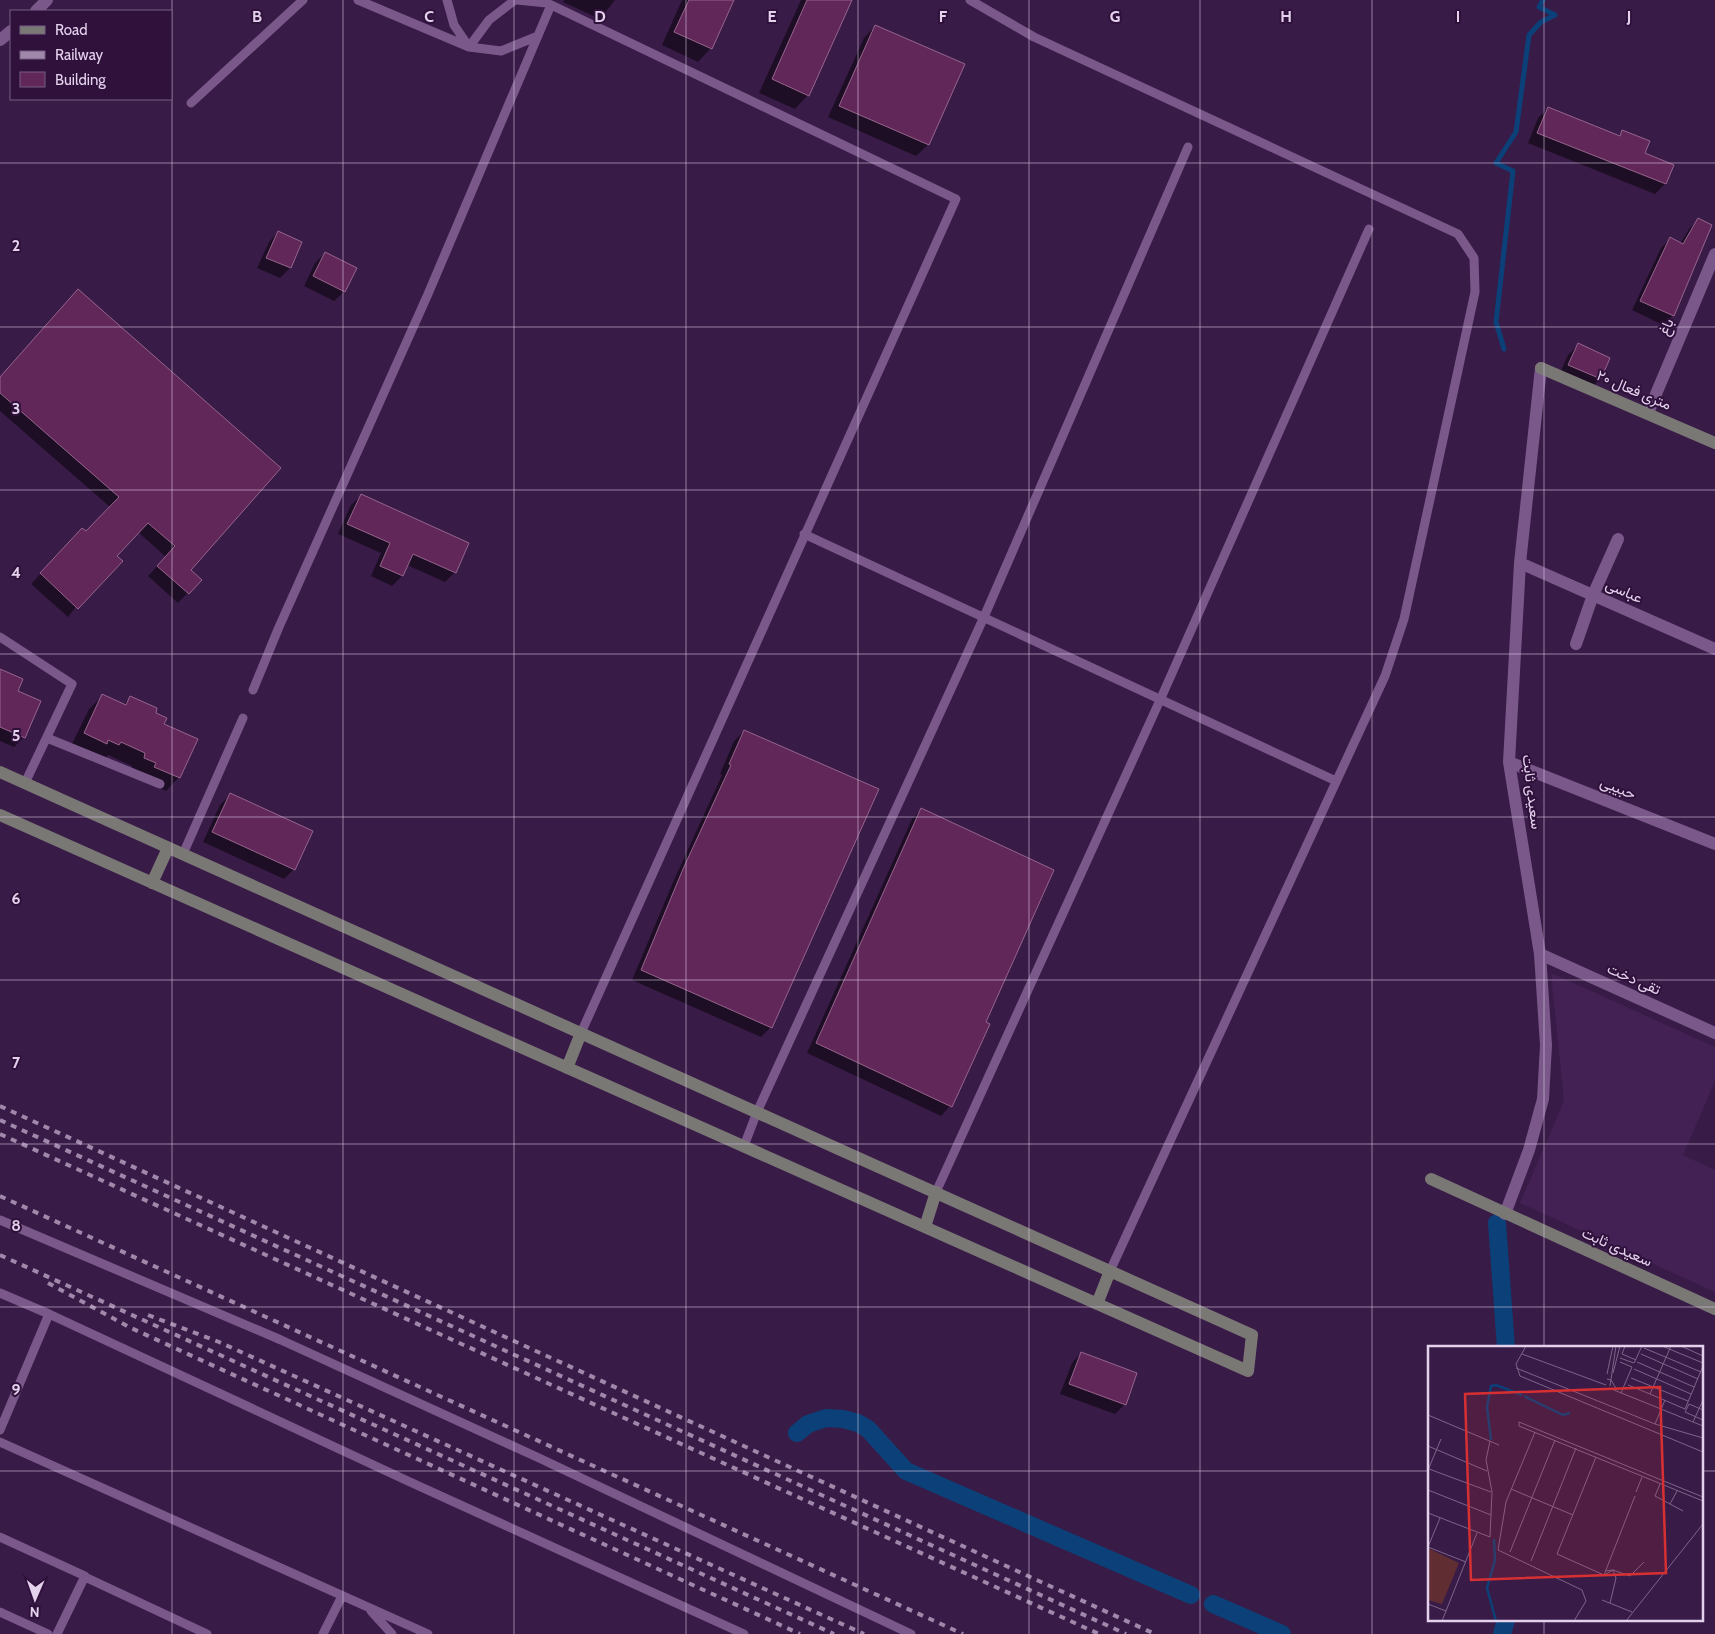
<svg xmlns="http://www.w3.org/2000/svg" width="1715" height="1634" font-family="Cabin,Vazirmatn,sans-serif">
	<rect width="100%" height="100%" fill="#391b47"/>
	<path fill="#442154" d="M1551,973l164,74v34l-32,74 32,15v122l-195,-89 44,-102z"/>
	<path fill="#0007" d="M564,0h51l-15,19 -37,-17z
		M682,0h51l-22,48 -13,14 -36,-17z
		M801,0h50l-43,95 -13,14 -36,-16z
		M875,26l88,39 -35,80 -12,11 -88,-39 36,-79z
		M1548,108l70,28 5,-5 20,23 29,11 -7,19 -10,10 -127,-51 10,-25z
		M1698,220l-25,95 -10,10 -31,-15 29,-62 9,-9 10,5 9,-15z
		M278,232l23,10 -11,26 -10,10 -23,-10 12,-26z
		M325,253l30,15 -11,24 -10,9 -30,-15 11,-23z
		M68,301l121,269 11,10 -22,23 -30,-27 18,-19 -28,-25 -23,24 -47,61 -37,-33 42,-45 13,-6 24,-26 -110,-96v-33z
		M1578,345l31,13 -9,21 -10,10 -31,-14 9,-20z
		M361,496l94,76 -10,10 -38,-17 -5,11 -10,10 -21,-10 10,-23 -43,-19 13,-29z
		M0,670l16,22 8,45 -10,10 -14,-6z
		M102,696l21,9 8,-8 24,17 24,63 -13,14 -24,-11 -11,-9 1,-5 -24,-11 -3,3 -34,-12 18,-37z
		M744,731l27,296 -10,10 -129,-57 42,-100 48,-105 -2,-1 14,-33z
		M230,795l64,74 -10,10 -81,-37 17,-37z
		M921,810l63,213 -34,83 -9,10 -134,-63 105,-234z
		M1081,1353l44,51 -10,10 -55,-20 12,-31z"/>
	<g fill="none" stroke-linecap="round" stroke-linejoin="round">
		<path stroke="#0b4178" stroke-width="5" d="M1504,349l-8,-27 17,-151 -17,-8 20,-31 13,-97 12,-13 14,-7 -16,-8 4,-7"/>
		<path stroke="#0b4178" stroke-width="18" d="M1497,1223l9,125
			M797,1433l11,-9 18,-6 17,1 15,4 10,6 38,42 285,124
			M1213,1604l69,30
			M1502,1634l4,-14"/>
	</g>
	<path fill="#612758" stroke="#96658d" d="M689,0h45l-22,49 -38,-17z
		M807,0h45l-43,96 -37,-17z
		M875,25l90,39 -36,81 -90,-39z
		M1548,107l72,29 2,-6 28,11 -5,12 29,12 -8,19 -129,-51z
		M1698,218l14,7 -38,91 -34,-15 30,-64 13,7z
		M278,231l24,11 -11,26 -25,-10z
		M325,252l32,16 -12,24 -32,-16z
		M78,289l203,179 -90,102 11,10 -13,14 -32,-28 18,-20 -27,-23 -31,33 6,5 -45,48 -38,-36 42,-45 4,3 33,-34 -119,-104v-16z
		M1578,343l32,15 -9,21 -33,-14z
		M361,494l108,49 -13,30 -43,-19 -10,22 -23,-10 10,-23 -43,-19z
		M0,669l23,10 -5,12 23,10 -16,37 -25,-11z
		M102,694l24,11 4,-9 27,12 -1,5 11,5 -3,6 34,15 -18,39 -26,-11 2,-4 -12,-5 1,-5 -24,-11 -2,3 -11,-5 -1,4 -23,-11z
		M744,730l135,59 -107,239 -131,-58 42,-101 48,-104 -2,-1z
		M230,793l83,38 -18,39 -83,-38z
		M921,808l133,62 -68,152 4,2 -38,83 -136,-64z
		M1081,1352l56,21 -11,32 -57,-21z"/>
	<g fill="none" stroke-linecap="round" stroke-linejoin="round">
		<path stroke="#7a598a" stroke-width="9" d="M358,0l111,47 20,-27 26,-20
			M447,0l7,25 15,22 32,4 37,-15
			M517,0l30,3 409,196 -375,834
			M970,0l64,37 424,197 16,24 1,34 -71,327 -19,57 -275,595
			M191,103l112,-103
			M804,534l532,247
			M0,637l72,47 -47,99
			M253,690l26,-63 149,-333 123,-289
			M47,738l113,46
			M183,854l60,-136
			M744,1146l13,-34 227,-495 204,-470
			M936,1192l225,-494 208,-469
			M0,1220l281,120 258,118 372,176
			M0,1293l49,21 -49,116
			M49,1314l361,168 334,152
			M0,1442l428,192
			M0,1537l85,39 -28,58
			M85,1577l122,57
			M371,1611l21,23
			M0,1612l48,22
			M323,1634l19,-38"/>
		<path stroke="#7a598a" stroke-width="12" d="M36,11l11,-11
			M0,40l11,-9
			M1648,413l67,-159
			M1520,563l195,86
			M1576,644l17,-49 25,-56
			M1509,762l206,82
			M1540,954l175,79
			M1505,1214l24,-64 14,-51 3,-54 -6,-91 -31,-192 11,-199 21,-195"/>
		<path stroke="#7a7875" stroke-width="12" d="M1541,368l174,75
			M0,772l1252,563 -4,36 -1248,-556
			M152,883l16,-35
			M567,1068l14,-35
			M1431,1179l284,130
			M925,1227l11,-35
			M1097,1304l13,-33"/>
		<path stroke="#9f88aa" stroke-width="4" stroke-dasharray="6 6" stroke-linecap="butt" d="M0,1106l1155,528
			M0,1120l1126,514
			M0,1134l1099,500
			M0,1196l963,438
			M0,1255l834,379
			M48,1283l83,45 669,306
			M148,1315l71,27 645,292"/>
	</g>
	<path fill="none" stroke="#e4d2ed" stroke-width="1" stroke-opacity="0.55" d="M172,0v1634M343,0v1634M514,0v1634M686,0v1634M858,0v1634M1029,0v1634M1200,0v1634M1372,0v1634M1544,0v1348M0,163h1715M0,327h1715M0,490h1715M0,654h1715M0,817h1715M0,980h1715M0,1144h1715M0,1307h1715M0,1471h1429M1701,1471h14M1544,1620v14"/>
	<g text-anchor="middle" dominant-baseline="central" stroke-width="4" stroke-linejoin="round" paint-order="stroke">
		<g font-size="15" fill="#e4d2ed" stroke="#2f113c">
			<text transform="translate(1666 327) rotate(-67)">باغ</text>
			<text transform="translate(1634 390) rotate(23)">۲۰ متری فعال</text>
			<text transform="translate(1624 591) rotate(24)">عباسی</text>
			<text transform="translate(1618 788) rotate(22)">حبیبی</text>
			<text transform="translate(1532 792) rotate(83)">سعیدی ثابت</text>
			<text transform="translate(1634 979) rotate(24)">تقی دخت</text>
			<text transform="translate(1617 1247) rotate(24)">سعیدی ثابت</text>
		</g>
	</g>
	<g transform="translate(1428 1346)">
		<rect width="275" height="275" fill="#391b47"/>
		<path d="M0,202l31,15 -17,41 -14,-4z" fill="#602d33"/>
		<path fill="none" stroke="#0b4178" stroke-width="2.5" d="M96,50l39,19 7,-2M63,94l-4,-33 4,-21 5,-1 26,10M66,193l1,21 -8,28 9,33"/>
		<path fill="none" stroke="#7d6489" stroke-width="1" d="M98,0l-10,18 4,12 183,76M197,0l-3,8 14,6M234,0l41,17M243,0l-21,48 35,15 18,-43M253,0l22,10M216,2l57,24M94,8l84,31M213,8l57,25M192,12l14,5 8,-17M192,16l12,5 -11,26M209,16l57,25M88,22l139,56M206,23l57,25M185,27l7,-27M179,28l6,-28M203,32l57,23M179,33l4,1 6,10M200,39l22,9M182,40l6,-40M181,42l94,38M237,54l-10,24 48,14M275,64l-14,-6 -4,8 18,8M0,69l71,30M265,76l10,-22M107,86l-29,70 -8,48 84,40 4,11 -12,20M0,100l59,25M168,111l-39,97 47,21 9,-5 17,6 14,-14M1,123l62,23M0,124l13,-31M232,138l-5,12 15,8M83,143l62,26M0,144l63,25M249,145l-7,13 13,7M208,146l6,-15M275,151l-184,-75v4l184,75M0,167l62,24 2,-45 -6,-32 4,-19M0,201l38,15M0,201l12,-29M82,206l45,-112M103,215l45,-113M177,225l8,-1 3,8 -6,25M176,229l31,-79M174,254l30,12M0,258l18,7M14,275l35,-88M198,275l77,-97"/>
		<path fill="#d73032" fill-opacity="0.15" stroke="#d73032" stroke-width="2.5" d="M232,41l6,186 -195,7 -6,-186z"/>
		<rect width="275" height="275" fill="none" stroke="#e4d2ed" stroke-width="2.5"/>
	</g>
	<g font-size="16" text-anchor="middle" font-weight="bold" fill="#e4d2ed" stroke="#2f113c" stroke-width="4" stroke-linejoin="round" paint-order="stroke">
		<text x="257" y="22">B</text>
		<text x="429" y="22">C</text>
		<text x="600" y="22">D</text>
		<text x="772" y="22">E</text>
		<text x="943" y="22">F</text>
		<text x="1115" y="22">G</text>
		<text x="1286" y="22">H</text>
		<text x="1458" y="22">I</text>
		<text x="1629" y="22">J</text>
		<text x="16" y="251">2</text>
		<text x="16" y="414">3</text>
		<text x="16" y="578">4</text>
		<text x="16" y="741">5</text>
		<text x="16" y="904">6</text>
		<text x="16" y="1068">7</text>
		<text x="16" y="1231">8</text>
		<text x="16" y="1395">9</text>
	</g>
	<rect x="10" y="10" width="162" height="90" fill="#2f113c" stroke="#775e83"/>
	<rect x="20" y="26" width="25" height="8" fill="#7a7875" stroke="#775e83"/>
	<text x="55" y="35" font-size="15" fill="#e4d2ed">Road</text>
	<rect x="20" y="51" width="25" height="8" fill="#9f88aa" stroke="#775e83"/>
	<text x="55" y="60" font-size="15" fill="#e4d2ed">Railway</text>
	<rect x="20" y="72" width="25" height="15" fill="#612758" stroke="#775e83"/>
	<text x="55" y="85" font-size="15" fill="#e4d2ed">Building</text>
	<g transform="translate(35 1599) rotate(182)" stroke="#2f113c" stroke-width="4" paint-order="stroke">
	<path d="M0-4L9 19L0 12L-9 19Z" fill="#e4d2ed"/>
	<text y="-8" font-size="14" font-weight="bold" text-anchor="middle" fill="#e4d2ed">N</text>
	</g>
</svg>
